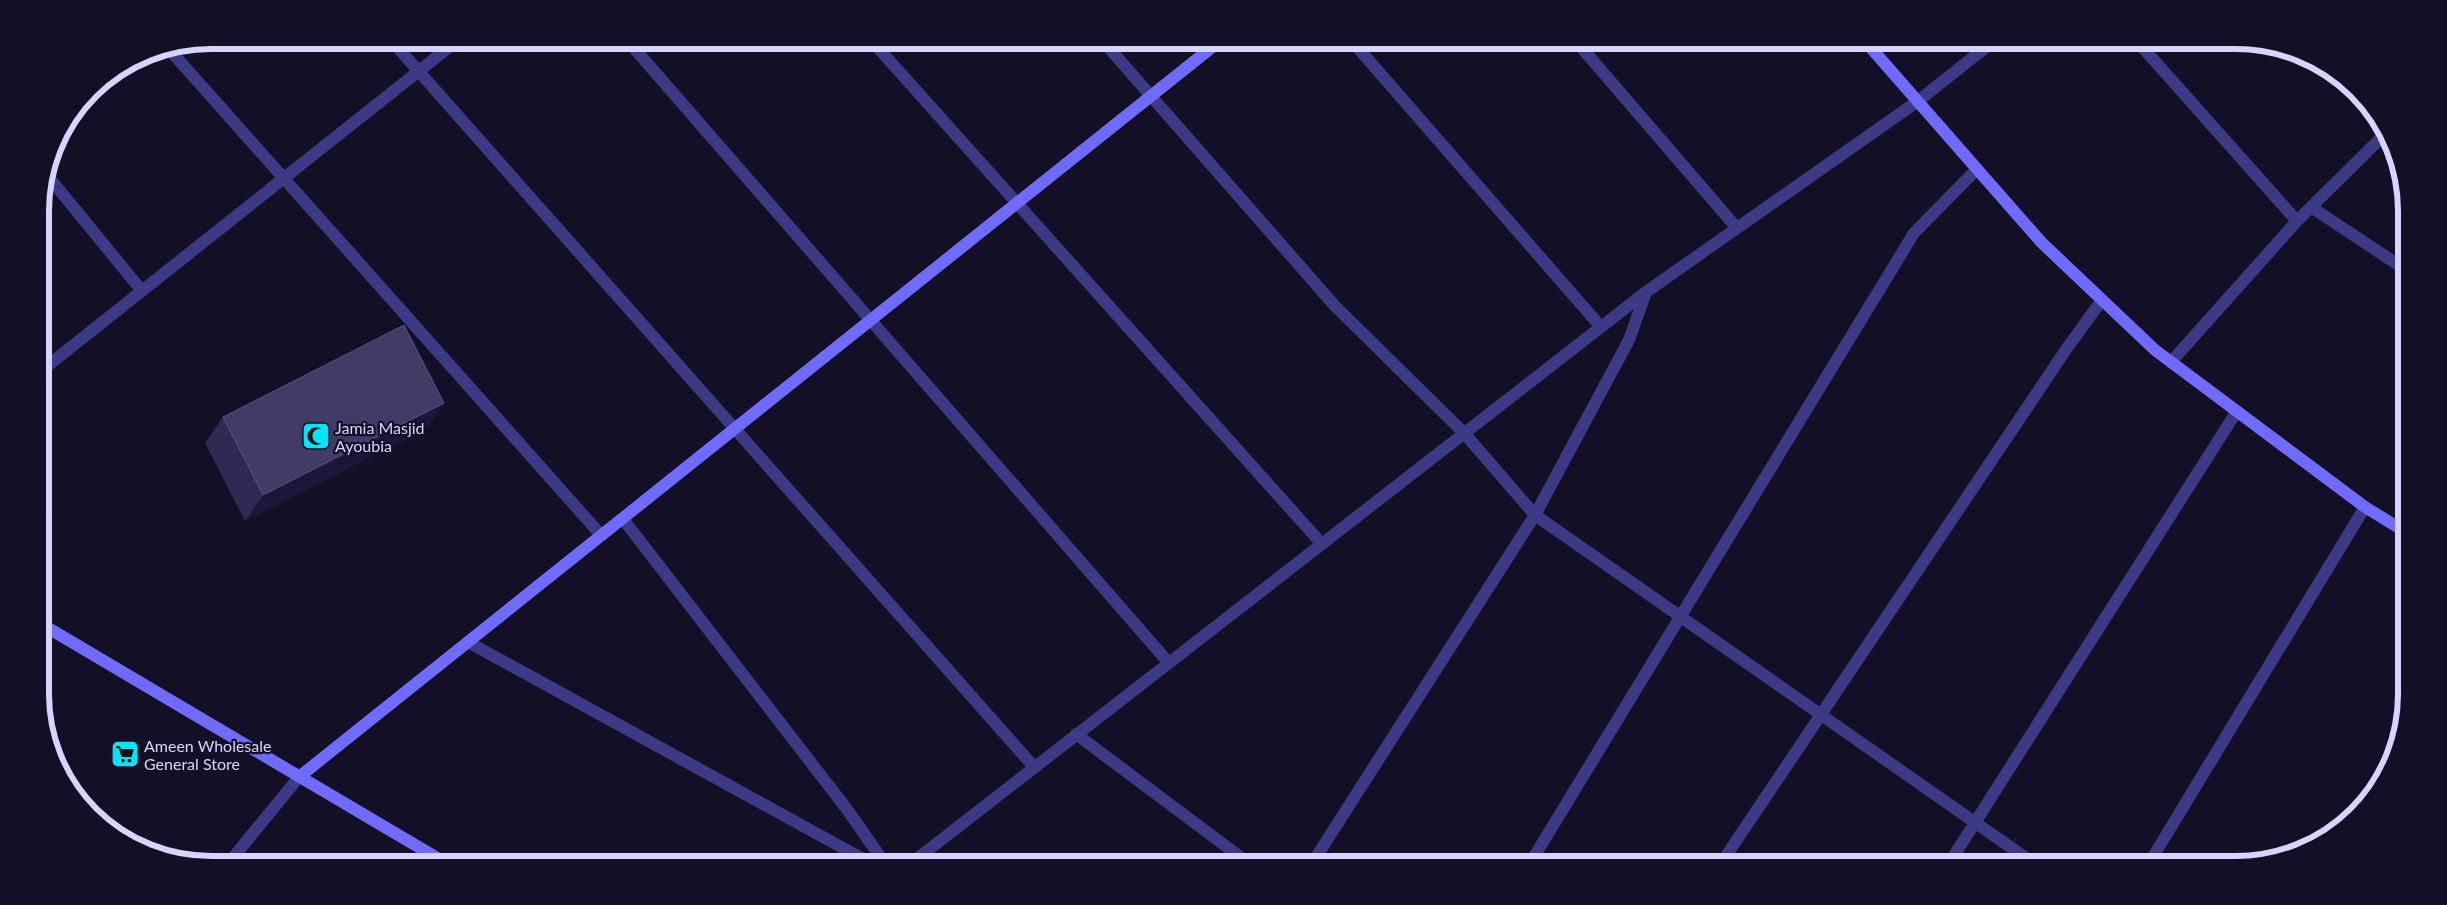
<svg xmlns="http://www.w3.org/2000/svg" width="2447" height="905" font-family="Lato,sans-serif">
	<rect width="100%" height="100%" fill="#130f26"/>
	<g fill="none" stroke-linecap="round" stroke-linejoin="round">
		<path stroke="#3d3a85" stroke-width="12" d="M391,40l643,727
			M627,40l541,622
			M871,40l450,503
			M1102,40l233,266 129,127 71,82 501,350
			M1351,40l250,287
			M1575,40l161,187
			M2136,40l161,181 -126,141
			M168,48l433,487
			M47,175l95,116
			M2311,207l95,63
			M2297,221l90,-89
			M41,371l417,-331
			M623,519l223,289 40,57
			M468,642l406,223
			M1076,734l175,131
			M227,865l72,-88
			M909,865l737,-573 272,-191 77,-61
			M1311,865l224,-350 94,-175 17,-48
			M1529,865l385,-632 63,-64
			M1720,865l347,-517 35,-48
			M1948,865l289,-454
			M2148,865l217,-358"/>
		<path stroke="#6f6bff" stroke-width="12" d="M1864,40l177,202 114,108 210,157 42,26
			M43,625l406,240
			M299,777l922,-737"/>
	</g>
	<path fill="#312854" d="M444,403l-18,26 -181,92 -40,-78 18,-26z"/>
	<path fill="#1d163a" d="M444,403l-18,26 -181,92 18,-26z"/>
	<path fill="#433a66" stroke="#5a527e" d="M404,325l40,78 -181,92 -40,-78z"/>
	<defs>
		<symbol id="mosque-square" viewBox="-11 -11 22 22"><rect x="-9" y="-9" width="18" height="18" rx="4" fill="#00e5ff" stroke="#130f26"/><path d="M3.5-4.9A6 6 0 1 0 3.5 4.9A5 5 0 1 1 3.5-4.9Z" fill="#111"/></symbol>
		<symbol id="supermarket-square" viewBox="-11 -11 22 22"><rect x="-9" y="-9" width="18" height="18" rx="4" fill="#00e5ff" stroke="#130f26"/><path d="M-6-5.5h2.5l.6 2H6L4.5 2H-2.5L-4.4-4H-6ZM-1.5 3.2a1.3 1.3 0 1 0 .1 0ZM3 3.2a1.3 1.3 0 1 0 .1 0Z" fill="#111"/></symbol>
	</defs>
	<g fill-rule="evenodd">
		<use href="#mosque-square" x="300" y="420" width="32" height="32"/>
		<use href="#supermarket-square" x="109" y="738" width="32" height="32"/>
	</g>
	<g text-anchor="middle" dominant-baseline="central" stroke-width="4.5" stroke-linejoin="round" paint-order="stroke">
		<g font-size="16" fill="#d9d4ff" stroke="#130f26" text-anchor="start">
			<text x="335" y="427">Jamia Masjid<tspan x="335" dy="18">Ayoubia</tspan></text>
			<text x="144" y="745">Ameen Wholesale<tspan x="144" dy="18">General Store</tspan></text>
		</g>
	</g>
	<path d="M0 0H2447V905H0ZM211 49H2236A162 162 0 0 1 2398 211V694A162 162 0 0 1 2236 856H211A162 162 0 0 1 49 694V211A162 162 0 0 1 211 49Z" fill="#130f26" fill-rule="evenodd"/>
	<path fill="none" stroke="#d9d4ff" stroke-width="6" d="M211 49H2236A162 162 0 0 1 2398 211V694A162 162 0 0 1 2236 856H211A162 162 0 0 1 49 694V211A162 162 0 0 1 211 49Z"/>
</svg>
